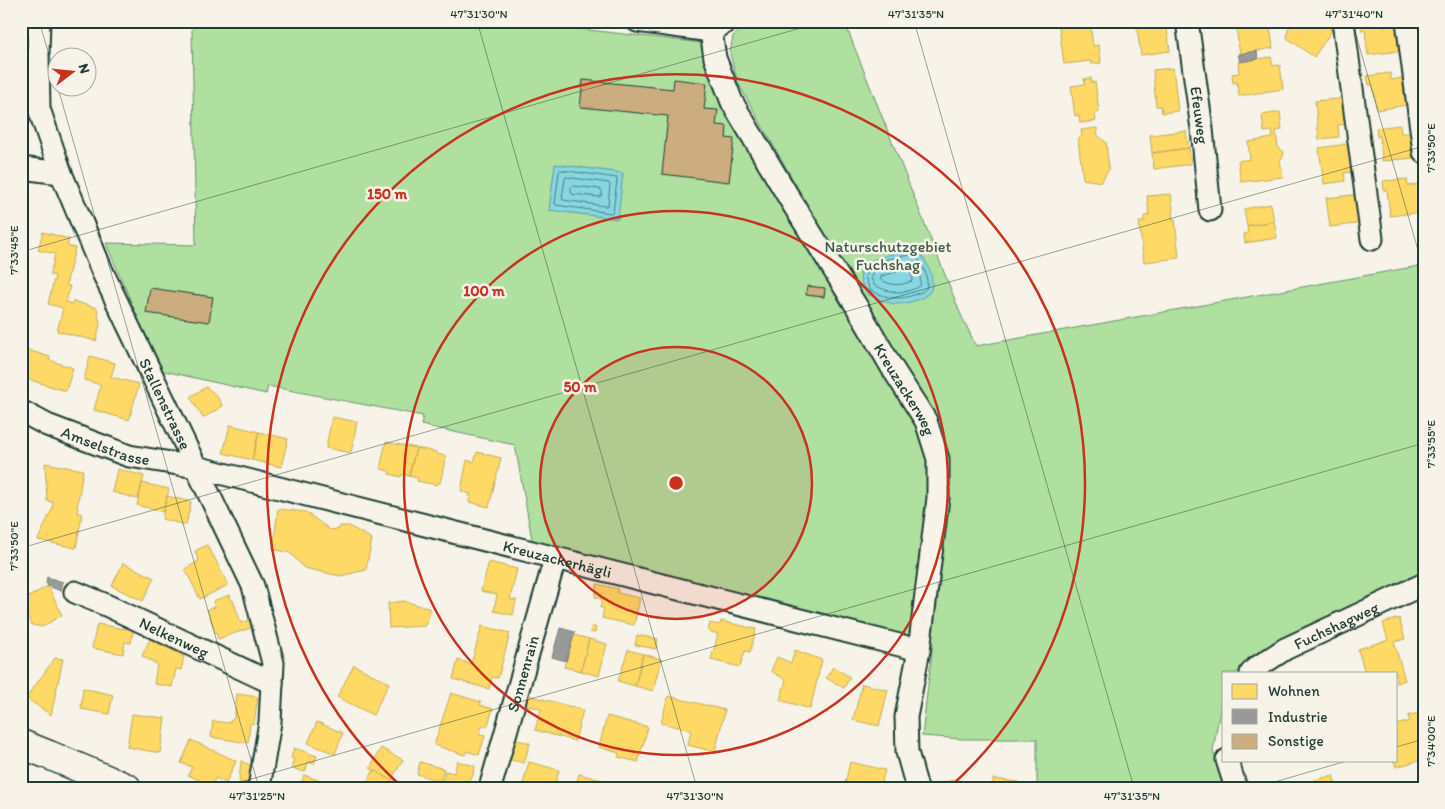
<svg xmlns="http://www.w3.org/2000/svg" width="1445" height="809" font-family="Itim,sans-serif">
	<rect width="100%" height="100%" fill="#f7f3e8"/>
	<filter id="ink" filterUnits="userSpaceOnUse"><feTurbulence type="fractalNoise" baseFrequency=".02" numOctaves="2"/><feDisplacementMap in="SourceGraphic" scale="10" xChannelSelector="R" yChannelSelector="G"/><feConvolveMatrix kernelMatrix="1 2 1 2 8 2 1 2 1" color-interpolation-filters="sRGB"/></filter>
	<g filter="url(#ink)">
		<path fill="#afe0a0" stroke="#678e6a" d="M197,21h312l194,22 134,249 60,103 13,-14 -92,-157 -80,-141 -8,-29 3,-18 14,-11 44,-4h53l117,294 15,31 448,-81v307l-38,17 -128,63 -21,21h-13v13l-11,65 11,37h-187v-49h-74l-41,-3 11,-93 -400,-98 -18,-100 -94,-20 2,-9 -155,-30 -2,8 -106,-24 -54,-127 90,2 -4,-215z"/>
		<path fill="#87d7e3" stroke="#5d999d" d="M555,164l68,9 -5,46 -69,-9z
			M902,251c4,0 11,-1 15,1 5,2 7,7 10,12 4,7 8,22 2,29 -7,7 -24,11 -33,11 -10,-1 -20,-6 -29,-10 -21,-34 12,-35 35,-43z"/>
		<path fill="#ffd966" stroke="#bcaa57" d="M1145,21h21l4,30 -29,4 -5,-33z
			M1235,21h34l4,27 -33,6z
			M1295,21h35l1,11 -17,25 -27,-19 1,-9z
			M1368,21h15l1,6 12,-2 3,26 -31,4 -3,-25 -3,1 -1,-9z
			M1090,23l3,23 6,-1 2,18 -10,1v-3l-27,3 -5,-37z
			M1271,57l2,9 7,-1 3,24 -44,7 -2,-14 -4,1 -1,-9 7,-1 -1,-11z
			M1173,68l5,43 -16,2 -1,-7h-5l-3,-36z
			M1390,73l1,7 11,-2 4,27 -29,5 -4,-25h-4l-2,-9z
			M1091,78l1,5 3,-1 4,30 -4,2 1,7 -16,2 -1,-8 -4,1 -4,-30 14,-2 -1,-5z
			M1348,98l3,26 -13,1 1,12 -20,2 -4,-38z
			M1280,112l2,18 -6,1 2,16 6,5 -1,5 -3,3 3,17 -42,5 -3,-21 12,-2 -2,-17 25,-4 -1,-7 -8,1 -2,-17z
			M1400,125l1,8h9l3,25 -31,3 -2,-25 -3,1 -1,-9z
			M1097,128l1,8 8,6 3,27 -8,13 -18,-3 -5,-40 4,-3 -1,-6z
			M1186,131l3,17 -37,5 -2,-18z
			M1354,143l4,28 -14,2 1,8 -21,3 -5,-36z
			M1189,148l2,16 -37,5 -2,-16z
			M1407,179l1,7 11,-2 3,28 -32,4 -3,-26 -3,1 -1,-10z
			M1171,194l2,17 -1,1 1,8 2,-1 4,39 -35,4 -5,-40h5v-6l5,-1 -2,-19z
			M1360,194l4,29 -34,4 -4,-29z
			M1271,204l3,17 -27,5 -3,-17z
			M1274,221l3,17 -32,5 -1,-9 4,-1 -1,-7z
			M43,232l26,7 -2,7 8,2 -9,37 4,1 -4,16 6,2 1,-3 24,7 3,16 -4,17 -39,-10 6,-23 -15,-4 7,-28 -5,-1 5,-21 -17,-4z
			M21,348l29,9 -1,3 24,8 -7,23 -45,-14z
			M90,356l25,7 -4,14 28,7 -10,36 -35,-10 7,-25 -17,-5z
			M206,387l10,8 7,11 -20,12 -13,-21z
			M332,417l25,5 -6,31 -25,-5z
			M230,425l29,7 -7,28 -29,-7z
			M259,432l29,7 -7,28 -29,-7z
			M386,442l30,6 -7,28 -7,-2 -1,3 -12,-3 1,-3 -10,-2z
			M416,448l20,4v2l10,2 -6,27h-3v2l-20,-4 1,-3 -9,-2z
			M477,452l24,6 -12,49 -20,-5 1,-8 -9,-3 6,-31 7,2z
			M45,463l38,7 -6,38 1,1 -1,4 5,1 -6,34 -38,-8 14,-31 1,-7 -6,-1z
			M117,469l27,7 -6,23 -26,-7z
			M142,483l27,6 -6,23 -26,-7z
			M167,496l24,6 -5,23 -24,-6z
			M278,509l28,3 24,18 9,-1 1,-3h9l23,13 -6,31 -26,6 -36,-8 -14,-15 -17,-4z
			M207,545l5,10h1l15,30 -28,14 -15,-30 14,-8 -4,-10z
			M489,562l28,7 -7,30 6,1 -3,15 -19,-4 3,-16 -16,-4z
			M123,563l31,15 -11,23 -31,-15z
			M597,584l21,5v4l22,5 -6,27 -32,-7 2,-10h-4l2,-9 -7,-2z
			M48,586l14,29 -20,12 -10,-2 -9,-17 2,-2v-7z
			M230,595l1,6 2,-1 8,23 12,-4 3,7 -38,13 -11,-30 8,-2 -2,-6z
			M404,601l27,8 -6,17 -36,2 -1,-25z
			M1399,618l6,21 -11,3 11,38 -9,3v-10h-31l-7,-24 30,-9 -5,-17z
			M721,621l35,8 -6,23 -5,-1 -5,16 -29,-7 7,-26 -10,-3 2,-8 10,2z
			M97,624l28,5v-4l9,2 -3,16 -6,-1 -2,12 -31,-6z
			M482,626l28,7 -12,45 -6,-1 -3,12 -36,-10 5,-19 13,4z
			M592,626l4,2 -1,5 -5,-1z
			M574,635l15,4 -8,32 -17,-4z
			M637,635l21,4 -2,10 -21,-4z
			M150,639l34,17 -3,14 -5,-1 -4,18 -18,-3 3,-20 -15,-8z
			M589,639l18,5 -8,32 -18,-5z
			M628,650l15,4 -8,32 -17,-5z
			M795,650l27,10 -12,49 -30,-9 6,-20 -15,-9 6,-14 14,6z
			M643,654l18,5 -8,32 -18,-5z
			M55,658l8,1 -12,56 -25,-17z
			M354,665l35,18 -16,32 -36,-18z
			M833,667l17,10 -6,11 -18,-10z
			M862,684l26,6 -9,36 -26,-6z
			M83,688l30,7 -4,19 -28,-5z
			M451,693l30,9 -1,3 13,4 -6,18 -5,-1 -3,9 6,1 -6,19 -12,-4 -2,4 -31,-10z
			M237,694l21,3 -4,26 -4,1 -2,19 -37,-6 2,-16 15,2 6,-5z
			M528,695l55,15 -8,31 -40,-11 6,-21 -16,-4z
			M668,696l57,14 -10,42 -27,-7 3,-15 -30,-7z
			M1421,712l3,9v38l-28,8 -2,-7h2v-35l14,-4 -2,-5z
			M132,714l33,4 -5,35 -33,-6z
			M607,716l41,11 -10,35 -20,-5 1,-4 -20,-6z
			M317,722l26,11 -8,21 -27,-11z
			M513,739l17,4 -6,20 -16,-4z
			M191,740l45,21 -10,22 -11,-5 -3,8 -24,-11 4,-8 -11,-4z
			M294,748l23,8 -3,8 -6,-2 -3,10 -14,-4 3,-9 -3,-1z
			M381,748l22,12 -12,20 -21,-12z
			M241,761l15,7 -2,16 -15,-2z
			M457,761l18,5 -3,12 -2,-1 -4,11h-6l-18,-6 3,-11 9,2z
			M420,762l24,7 -4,12 -23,-7z
			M529,762l30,8 -5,18h-32z
			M850,762l35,8 -5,18h-36z
			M374,770l17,10 1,-1 4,2 -3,7h-29z
			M579,774l27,7 -2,7h-29z
			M304,775l25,9 -2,4h-27z
			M1333,775l4,13h-48z
			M993,779l26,3v6h-26z
			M21,780l10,4 -1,4h-9z
			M954,780l35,8h-52l-2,-4z"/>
		<path fill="#999" stroke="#747d7b" d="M1257,51l1,8 -18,3 -2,-8z
			M47,577l16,5 -2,9 -13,-5 -2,-3z
			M560,628l15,4 -9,29 -14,-4z"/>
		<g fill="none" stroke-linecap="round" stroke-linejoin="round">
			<path stroke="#497b7a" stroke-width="1" d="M561,170l56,8v2l-4,32 -2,1 -55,-8 -1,-2 4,-31z
				M566,177l43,6 1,2 -2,20 -3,1 -42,-6 -1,-2 3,-19z
				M574,186l26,3 2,2v4l-3,2 -27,-3 -1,-2v-4z
				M902,256c3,0 9,-1 12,0 8,3 16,25 12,32 -2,3 -6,5 -10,6 -17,7 -30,4 -46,-4l-5,-13 4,-10 15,-7z
				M904,262l10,2c4,7 8,13 6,22 -15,9 -31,7 -46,-1l-3,-8 3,-6 11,-4z
				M905,270h4l4,9 -1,2c-12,5 -21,5 -32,-2l2,-3z"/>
		</g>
		<path fill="#ccad80" stroke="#1f3d34" d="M674,79l33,4 -3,26 14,1 -2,15 11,1 -1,12 8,1 -5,43 -67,-8 6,-58 -88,-9 3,-27 90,9z
			M807,286l18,2 -1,9 -18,-2z
			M150,288l63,9 -4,25 -63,-9z"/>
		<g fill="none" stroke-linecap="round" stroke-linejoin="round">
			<defs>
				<g id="street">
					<path id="s1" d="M39,21l-1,33 1,55 22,64 42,100 150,313 20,77 -3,59 -11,66"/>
					<path d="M637,21l74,10"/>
					<path id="s2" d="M1187,21l15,108 8,81"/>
					<path d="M1343,21l29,218"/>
					<path d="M1407,21l17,131"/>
					<path id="s3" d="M711,31l4,27 17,44 59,99 66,106 34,59 35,55 12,38v39l-19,152 -13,67 1,35 10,36"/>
					<path d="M711,31l17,-10"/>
					<path d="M21,168l40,5"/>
					<path id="s4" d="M21,411l26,14 82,31 67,11 723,183"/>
					<path id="s5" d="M75,592l31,13 166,78"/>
					<path id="s6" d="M1251,673l5,-5 29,-19 139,-65"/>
					<path d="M1227,760l9,28"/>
					<path id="s7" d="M490,788l65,-229"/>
				</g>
				<path id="secondary" d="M21,744l28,11 78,33"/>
			</defs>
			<use href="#street" stroke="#1f3d34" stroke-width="25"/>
			<use href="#secondary" stroke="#1f3d34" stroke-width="31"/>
			<use href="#street" stroke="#f7f3e8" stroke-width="21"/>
			<use href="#secondary" stroke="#f7f3e8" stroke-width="28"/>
		</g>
	</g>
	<path fill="none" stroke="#1f3d34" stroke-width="1" stroke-opacity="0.45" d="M39,21l19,64M477,21l220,767M914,21l220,767M1352,21l72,250M58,88l201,700M21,252l804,-231M21,548l1403,-402M1396,747l28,-8M220,788l1204,-345M1254,788l96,-28"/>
	<circle cx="676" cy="483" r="136" fill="#c8321e" fill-opacity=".12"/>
	<g fill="none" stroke="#c8321e" stroke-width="2.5">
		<circle cx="676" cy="483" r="136"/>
		<circle cx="676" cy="483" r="272"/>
		<path d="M402 787A409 409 0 1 1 950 787"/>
	</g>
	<g text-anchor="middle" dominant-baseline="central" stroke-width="5" stroke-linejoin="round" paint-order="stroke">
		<g font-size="16" fill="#1f3d34" stroke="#f7f3e8">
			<text stroke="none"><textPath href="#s2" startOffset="95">Efeuweg</textPath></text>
			<text stroke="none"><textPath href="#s3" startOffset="410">Kreuzackerweg</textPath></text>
			<text stroke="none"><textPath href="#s1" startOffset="409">Stallenstrasse</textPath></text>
			<text stroke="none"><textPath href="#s4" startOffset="92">Amselstrasse</textPath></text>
			<text stroke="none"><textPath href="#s4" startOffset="558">Kreuzackerhägli</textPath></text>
			<text stroke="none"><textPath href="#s6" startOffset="98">Fuchshagweg</textPath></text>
			<text stroke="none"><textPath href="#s5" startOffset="109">Nelkenweg</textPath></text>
			<text stroke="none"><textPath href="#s7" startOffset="119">Sonnenrain</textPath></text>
		</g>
		<g font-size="16" fill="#3c5e4a" stroke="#f7f3e8">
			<text x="888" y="246">Naturschutzgebiet<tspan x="888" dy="18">Fuchshag</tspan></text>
		</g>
	</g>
	<circle cx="676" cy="483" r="8" fill="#c8321e" stroke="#f7f3e8" stroke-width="2.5"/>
	<g font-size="15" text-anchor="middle" font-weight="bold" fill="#c8321e" stroke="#f7f3e8" stroke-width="5" stroke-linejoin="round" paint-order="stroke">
		<text x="387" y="199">150 m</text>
		<text x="484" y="296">100 m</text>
		<text x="580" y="392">50 m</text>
	</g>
	<rect width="1445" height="809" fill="none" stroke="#f7f3e8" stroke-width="55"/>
	<rect x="1222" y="672" width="175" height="90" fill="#f7f3e8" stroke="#a1aaa0"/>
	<rect x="1232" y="684" width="25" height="15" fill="#ffd966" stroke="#a1aaa0"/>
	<text x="1268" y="696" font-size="15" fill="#1f3d34">Wohnen</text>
	<rect x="1232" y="709" width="25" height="15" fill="#999999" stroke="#a1aaa0"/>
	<text x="1268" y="722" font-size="15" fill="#1f3d34">Industrie</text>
	<rect x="1232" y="734" width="25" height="15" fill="#ccad80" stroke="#a1aaa0"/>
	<text x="1268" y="746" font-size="15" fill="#1f3d34">Sonstige</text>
	<g transform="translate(72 72) rotate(74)"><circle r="24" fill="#f7f3e8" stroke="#a1aaa0"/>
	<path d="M0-4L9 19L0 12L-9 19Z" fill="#c8321e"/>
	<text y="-8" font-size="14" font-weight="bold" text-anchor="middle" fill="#1f3d34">N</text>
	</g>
	<rect x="28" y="28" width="1390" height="754" fill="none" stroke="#1f3d34" stroke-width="2"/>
	<g font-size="12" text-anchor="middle" fill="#1f3d34">
		<text x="479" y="18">47°31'30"N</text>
		<text x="916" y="18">47°31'35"N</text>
		<text x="1354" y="18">47°31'40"N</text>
		<text transform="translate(1431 148) rotate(-90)" y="4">7°33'50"E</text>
		<text transform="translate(14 250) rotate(-90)" y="4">7°33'45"E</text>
		<text transform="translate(1431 444) rotate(-90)" y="4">7°33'55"E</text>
		<text transform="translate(14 546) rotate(-90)" y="4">7°33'50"E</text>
		<text transform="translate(1431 741) rotate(-90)" y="4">7°34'00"E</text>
		<text x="257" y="800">47°31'25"N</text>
		<text x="695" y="800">47°31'30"N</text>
		<text x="1132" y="800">47°31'35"N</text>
	</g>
</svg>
